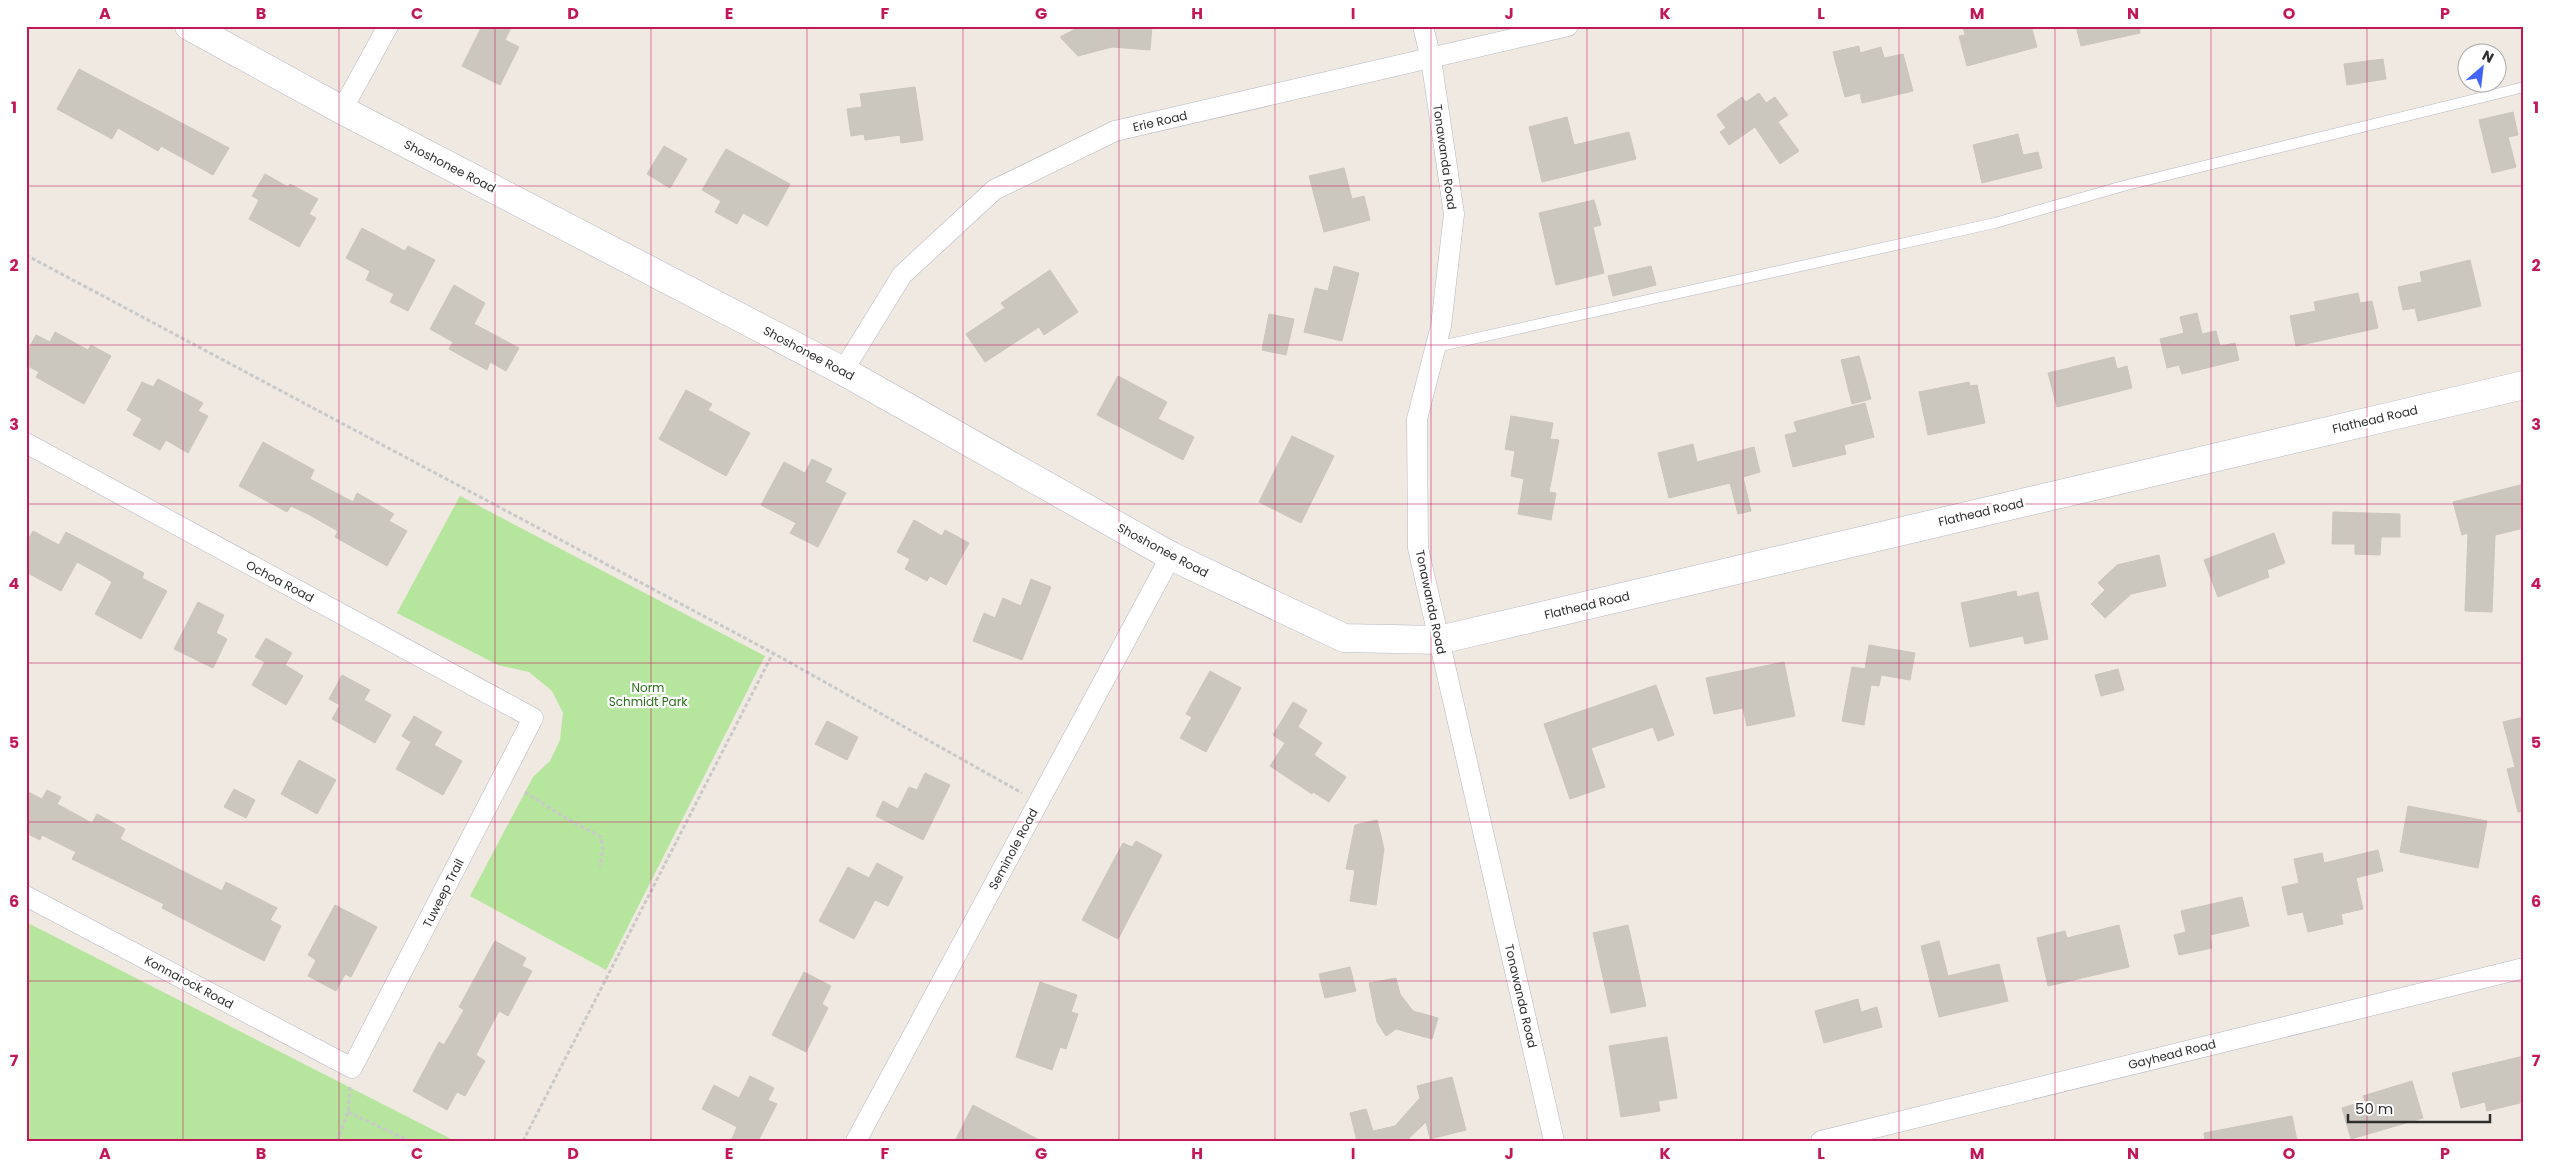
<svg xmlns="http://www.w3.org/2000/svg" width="2550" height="1167" font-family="Poppins,sans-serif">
	<rect width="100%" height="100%" fill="#efe9e1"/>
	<path fill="#b6e59e" d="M460,496l305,160 -159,314 -136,-74 63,-119 17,-16 10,-21 3,-27 -11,-22 -23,-19 -31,-7 -101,-52z
		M26,922l429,219h-429z"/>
	<path fill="#cbc7bf" stroke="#cbc5ba" d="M482,26h30l-7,14 14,7 -19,38 -38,-19z
		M1081,26h71l-2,24 -38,-3 -34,9 -18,-19z
		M1963,26h68l6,21 -70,19 -8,-30 6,-1z
		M2076,26h63l1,7 -59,13z
		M1859,46l1,7 21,-6 3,11 19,-4 10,37 -51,12 -2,-10 -15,4 -12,-45z
		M2383,59l3,20 -39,6 -3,-21z
		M79,69l150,79 -16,27 -52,-29 -3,5 -40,-23 -6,11 -55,-30z
		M915,87l8,53 -22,3 -1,-8 -35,5 -1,-6 -13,2 -4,-27 15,-2 -2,-13z
		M1759,93l7,10 9,-6 13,18 -10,7 21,29 -19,13 -25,-37 -26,18 -9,-13 6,-4 -9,-13 25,-18 4,5z
		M2513,112l5,23 -10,2 8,30 -24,6 -13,-53z
		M1567,117l7,28 55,-13 7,27 -94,23 -13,-55z
		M2018,134l5,21 15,-3 4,16 -60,15 -9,-38z
		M664,146l23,13 -17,29 -23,-14z
		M726,149l64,35 -23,42 -24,-13 -6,11 -22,-12 6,-11 -19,-11z
		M1344,168l8,31 12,-3 6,24 -46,12 -15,-56z
		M265,174l23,13 2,-3 28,15 -9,15 7,4 -17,29 -50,-28 10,-19 -7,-4z
		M1594,200l7,25 -8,2 11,46 -48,12 -17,-72z
		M362,228l43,23 3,-5 27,14 -27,51 -18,-9 4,-8 -28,-14 4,-9 -24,-13z
		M2470,260l11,46 -63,15 -3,-13 -12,2 -5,-23 24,-5 -2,-10z
		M1334,266l25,7 -17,68 -38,-9 11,-44 13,3z
		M1651,266l5,19 -43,11 -5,-20z
		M1050,270l28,42 -34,23 -5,-8 -54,35 -19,-28 39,-26 -4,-5z
		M454,285l31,18 -11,21 45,24 -13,23 -16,-9 -3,8 -38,-21 4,-7 -23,-13z
		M2358,293l2,10 12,-2 6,27 -82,18 -6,-30 26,-5 -2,-9z
		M2197,313l5,21 14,-3 4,15 15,-3 4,17 -57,14 -3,-9 -12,3 -7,-29 24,-6 -4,-16z
		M1269,314l25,5 -8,36 -24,-5z
		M55,332l33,18 3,-5 20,11 -27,48 -48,-27 3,-5 -13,-7v-11l10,-19 14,7z
		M1859,356l12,43 -19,5 -11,-44z
		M2114,357l3,12 10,-3 5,22 -75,19 -9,-34z
		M1118,376l49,26 -9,17 36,18 -11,23 -86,-45z
		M158,379l45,24 -5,8 10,5 -20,37 -22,-13 -6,10 -27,-15 9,-16 -15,-9 15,-28 11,5z
		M1969,382l1,4 7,-1 8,38 -57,12 -9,-43z
		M686,390l26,14 -4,6 42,23 -24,43 -67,-37z
		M1865,403l9,34 -30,8 2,9 -53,13 -8,-32 12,-3 -3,-10z
		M1511,416l42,7 -3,16 9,1 -10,52 7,1 -5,27 -33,-6 6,-35 -13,-3 4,-25 -10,-2z
		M1292,436l42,20 -33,67 -42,-21z
		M263,442l51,28 -4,9 43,23 4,-9 37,21 -5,7 18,10 -20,35 -52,-29 3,-6 -30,-17 -17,-8 -4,6 -48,-26z
		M1693,444l4,18 57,-15 6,25 -17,5 8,34 -13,3 -8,-31 -61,15 -11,-45z
		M812,459l20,10 -7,13 21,11 -28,54 -28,-14 6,-10 -35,-18 23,-43 21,11z
		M2524,484v44l-29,7 -3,77 -27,-1 3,-78 -6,2 -9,-33z
		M2333,512l67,2v23h-19l-1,18 -25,-1v-10h-23z
		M914,520l28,16 3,-6 24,13 -23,42 -16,-9 -3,5 -22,-12 5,-10 -13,-7z
		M33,531l26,14 7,-13 78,41 -2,5 25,13 -26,48 -46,-25 17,-32 -9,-6 -26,-14 -16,29 -35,-19v-29z
		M2274,533l11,30 -18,7 2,7 -51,20 -14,-37z
		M2159,555l7,31 -35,8 -26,24 -14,-14 14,-14 -7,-7 19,-18z
		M1031,579l20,8 -29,73 -49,-19 11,-28 11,5 8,-20 18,8z
		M2016,591l1,6 21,-5 10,47 -23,5 -2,-8 -53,11 -9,-44z
		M198,602l26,13 -8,18 11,6 -14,29 -39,-19z
		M266,638l26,15 -7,12 18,11 -17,29 -34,-20 13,-23 -10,-5z
		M1869,645l46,8 -5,27 -29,-5 -2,11 -8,-1 -7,40 -22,-4 10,-54 13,2z
		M1784,662l11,54 -48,10 -4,-18 -29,6 -8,-36z
		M2118,669l6,21 -23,6 -6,-21z
		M1210,671l31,17 -35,64 -26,-14 12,-21 -6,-3z
		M342,675l28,15 -6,10 27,15 -16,28 -43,-24 8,-14 -11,-6z
		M1656,685l18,50 -16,6 -5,-14 -62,21 14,39 -35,12 -26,-75z
		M1293,702l14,8 -9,17 24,16 -8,12 32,22 -17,25 -16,-10 -1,2 -42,-28 15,-23 -12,-8z
		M414,716l28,16 -8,13 28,16 -19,34 -47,-26 15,-27 -9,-6z
		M2524,717v94l-6,1 -11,-43 8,-2 -12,-45z
		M827,721l31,16 -11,23 -32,-16z
		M299,760l37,20 -19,34 -36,-20z
		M925,773l25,12 -27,55 -47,-24 7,-15 15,8 11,-22 8,3z
		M234,789l21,11 -9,18 -22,-11z
		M47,790l14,7 -4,7 35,19 5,-9 28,15 -5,10 21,11 81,41 4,-9 51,26 -7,12 11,6 -17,35 -102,-53 2,-4 -92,-45 4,-7 -34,-17 -2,5 -14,-7v-42l16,8z
		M2408,806l79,15 -9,47 -78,-16z
		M1377,820l7,29 -8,56 -26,-4 5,-31 -9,-1 9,-44z
		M1136,841l26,14 -44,84 -36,-19 41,-77 9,4z
		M2378,850l5,21 -27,7 7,31 -22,5 2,10 -35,8 -5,-20 -15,3 -6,-28 17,-4 -5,-24 28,-6 2,10z
		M877,863l26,14 -15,29 -13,-6 -21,39 -35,-18 29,-54 21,11z
		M2242,897l7,29 -39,9 2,13 -33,7 -5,-20 12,-3 -5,-21z
		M335,905l42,22 -26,50 -6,-3 -9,17 -28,-15 8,-16 -8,-5z
		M1628,925l18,81 -35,7 -18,-80z
		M2119,925l10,42 -81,19 -11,-48 28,-7 2,7z
		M495,941l31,17 -4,8 10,5 -24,45 -9,-5 -17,32 -6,12 9,6 -20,35 -8,-4 -10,18 -34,-19 26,-49 5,3 20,-35 -5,-3z
		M1939,941l9,35 51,-12 9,37 -69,16 -18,-71z
		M1350,967l6,24 -31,7 -6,-24z
		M804,972l27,14 -9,18 6,4 -22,44 -34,-17z
		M1396,978l4,16 13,17 25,7 -6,21 -36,-10 -10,7 -9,-14 -8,-39z
		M1040,982l37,13 -6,17 7,2 -12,35 -6,-2 -8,23 -36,-13z
		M1858,999l3,13 16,-5 5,20 -58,16 -9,-32z
		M1667,1037l10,61 -19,3 2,10 -39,6 -12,-71z
		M2524,1056v46l-37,9 -2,-9 -24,6 -9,-35z
		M750,1076l24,12 -6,12 9,4 -19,37h-27l6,-14 -35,-18 12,-24 25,13z
		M1452,1077l14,53 -36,9 -4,-17 -20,19h-49l-7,-28 16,-4 7,22 22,-5 25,-28 -3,-12z
		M2412,1081l11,37 -72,21 -9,-31 23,-7 -2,-5z
		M973,1105l68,36h-86z
		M2292,1116l5,25h-92l-1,-8z"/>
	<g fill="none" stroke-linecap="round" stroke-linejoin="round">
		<defs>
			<path id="lane" d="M1436,347l559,-124 128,-37 401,-99"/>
			<path id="street" d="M1423,26l8,33 23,155 -13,112 -24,93 1,129 136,593
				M342,110l46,-84
				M843,371l59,-96 92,-85 121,-59 453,-105
				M26,443l507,275 -181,350 -326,-172
				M856,1141l315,-585
				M1821,1141l703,-173"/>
			<path id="secondary" d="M189,26l153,84 501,261 328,185 173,82 95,2 1085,-255"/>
		</defs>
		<use href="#lane" stroke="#b4b7c1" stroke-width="11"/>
		<use href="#street" stroke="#b4b7c1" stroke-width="21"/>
		<use href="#secondary" stroke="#b4b7c1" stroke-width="29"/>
		<path stroke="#c9c9c9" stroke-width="3" stroke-dasharray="4 2.5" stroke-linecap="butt" d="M26,255l747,398 249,140
			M525,792l37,24 39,21 2,13 -3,17
			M348,1112l62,29
			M337,1141l11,-29 2,-26
			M523,1141l250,-488"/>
		<use href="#lane" stroke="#fff" stroke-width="10"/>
		<use href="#street" stroke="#fff" stroke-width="20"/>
		<use href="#secondary" stroke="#fff" stroke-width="28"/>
	</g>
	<path fill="none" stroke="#c2185b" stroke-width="1" stroke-opacity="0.55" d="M183,26v1115M339,26v1115M495,26v1115M651,26v1115M807,26v1115M963,26v1115M1119,26v1115M1275,26v1115M1431,26v1115M1587,26v1115M1743,26v1115M1899,26v1115M2055,26v1115M2211,26v1115M2367,26v1115M26,186h2498M26,345h2498M26,504h2498M26,663h2498M26,822h2498M26,981h2498"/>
	<g text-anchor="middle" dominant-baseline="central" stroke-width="4.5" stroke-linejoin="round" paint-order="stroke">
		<g font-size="12" fill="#2e2e2e" stroke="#fff">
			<text transform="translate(1160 121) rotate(-13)">Erie Road</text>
			<text transform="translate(1445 157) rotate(82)">Tonawanda Road</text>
			<text transform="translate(450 166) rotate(27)">Shoshonee Road</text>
			<text transform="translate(809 353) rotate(28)">Shoshonee Road</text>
			<text transform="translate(2375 419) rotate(-13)">Flathead Road</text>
			<text transform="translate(1981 512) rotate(-13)">Flathead Road</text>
			<text transform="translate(1163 550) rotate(28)">Shoshonee Road</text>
			<text transform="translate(280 581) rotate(28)">Ochoa Road</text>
			<text transform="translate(1431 602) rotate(78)">Tonawanda Road</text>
			<text transform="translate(1587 605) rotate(-13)">Flathead Road</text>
			<text transform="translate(1013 849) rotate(-62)">Seminole Road</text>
			<text transform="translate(443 893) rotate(-63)">Tuweep Trail</text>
			<text transform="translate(189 982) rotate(28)">Konnarock Road</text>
			<text transform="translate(1521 996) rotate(77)">Tonawanda Road</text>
			<text transform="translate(2172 1054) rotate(-14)">Gayhead Road</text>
		</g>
		<g font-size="12" fill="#2c6e1b" stroke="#fff">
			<text x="648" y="687">Norm<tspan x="648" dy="14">Schmidt Park</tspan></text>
		</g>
	</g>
	<rect width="2550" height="1167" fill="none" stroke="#ffffff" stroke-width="55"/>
	<g transform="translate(2482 68) rotate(28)"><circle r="24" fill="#ffffff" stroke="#ababab"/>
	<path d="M0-4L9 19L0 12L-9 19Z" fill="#4264fb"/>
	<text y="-8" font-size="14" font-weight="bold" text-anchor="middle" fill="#2e2e2e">N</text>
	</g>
	<path d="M2348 1114v8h142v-8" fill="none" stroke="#2e2e2e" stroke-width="2.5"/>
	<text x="2355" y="1114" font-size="15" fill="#2e2e2e" stroke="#ffffff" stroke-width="4" paint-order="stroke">50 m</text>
	<rect x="28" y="28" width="2494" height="1112" fill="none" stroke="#c2185b" stroke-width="2"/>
	<g font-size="16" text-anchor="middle" font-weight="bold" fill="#c2185b">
		<text x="105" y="19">A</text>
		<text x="261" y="19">B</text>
		<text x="417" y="19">C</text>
		<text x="573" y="19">D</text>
		<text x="729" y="19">E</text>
		<text x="885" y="19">F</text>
		<text x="1041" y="19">G</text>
		<text x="1197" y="19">H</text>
		<text x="1353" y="19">I</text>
		<text x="1509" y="19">J</text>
		<text x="1665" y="19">K</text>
		<text x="1821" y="19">L</text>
		<text x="1977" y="19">M</text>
		<text x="2133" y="19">N</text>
		<text x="2289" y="19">O</text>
		<text x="2445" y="19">P</text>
		<text x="14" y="113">1</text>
		<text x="2536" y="113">1</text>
		<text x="14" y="271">2</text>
		<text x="2536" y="271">2</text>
		<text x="14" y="430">3</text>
		<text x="2536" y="430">3</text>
		<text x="14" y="589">4</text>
		<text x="2536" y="589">4</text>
		<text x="14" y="748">5</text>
		<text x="2536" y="748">5</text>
		<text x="14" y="907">6</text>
		<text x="2536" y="907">6</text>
		<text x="14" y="1066">7</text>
		<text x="2536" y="1066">7</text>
		<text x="105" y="1159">A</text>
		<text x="261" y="1159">B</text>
		<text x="417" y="1159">C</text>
		<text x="573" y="1159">D</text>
		<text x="729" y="1159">E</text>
		<text x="885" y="1159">F</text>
		<text x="1041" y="1159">G</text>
		<text x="1197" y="1159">H</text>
		<text x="1353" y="1159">I</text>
		<text x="1509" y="1159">J</text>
		<text x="1665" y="1159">K</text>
		<text x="1821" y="1159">L</text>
		<text x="1977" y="1159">M</text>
		<text x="2133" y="1159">N</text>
		<text x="2289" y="1159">O</text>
		<text x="2445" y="1159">P</text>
	</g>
</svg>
